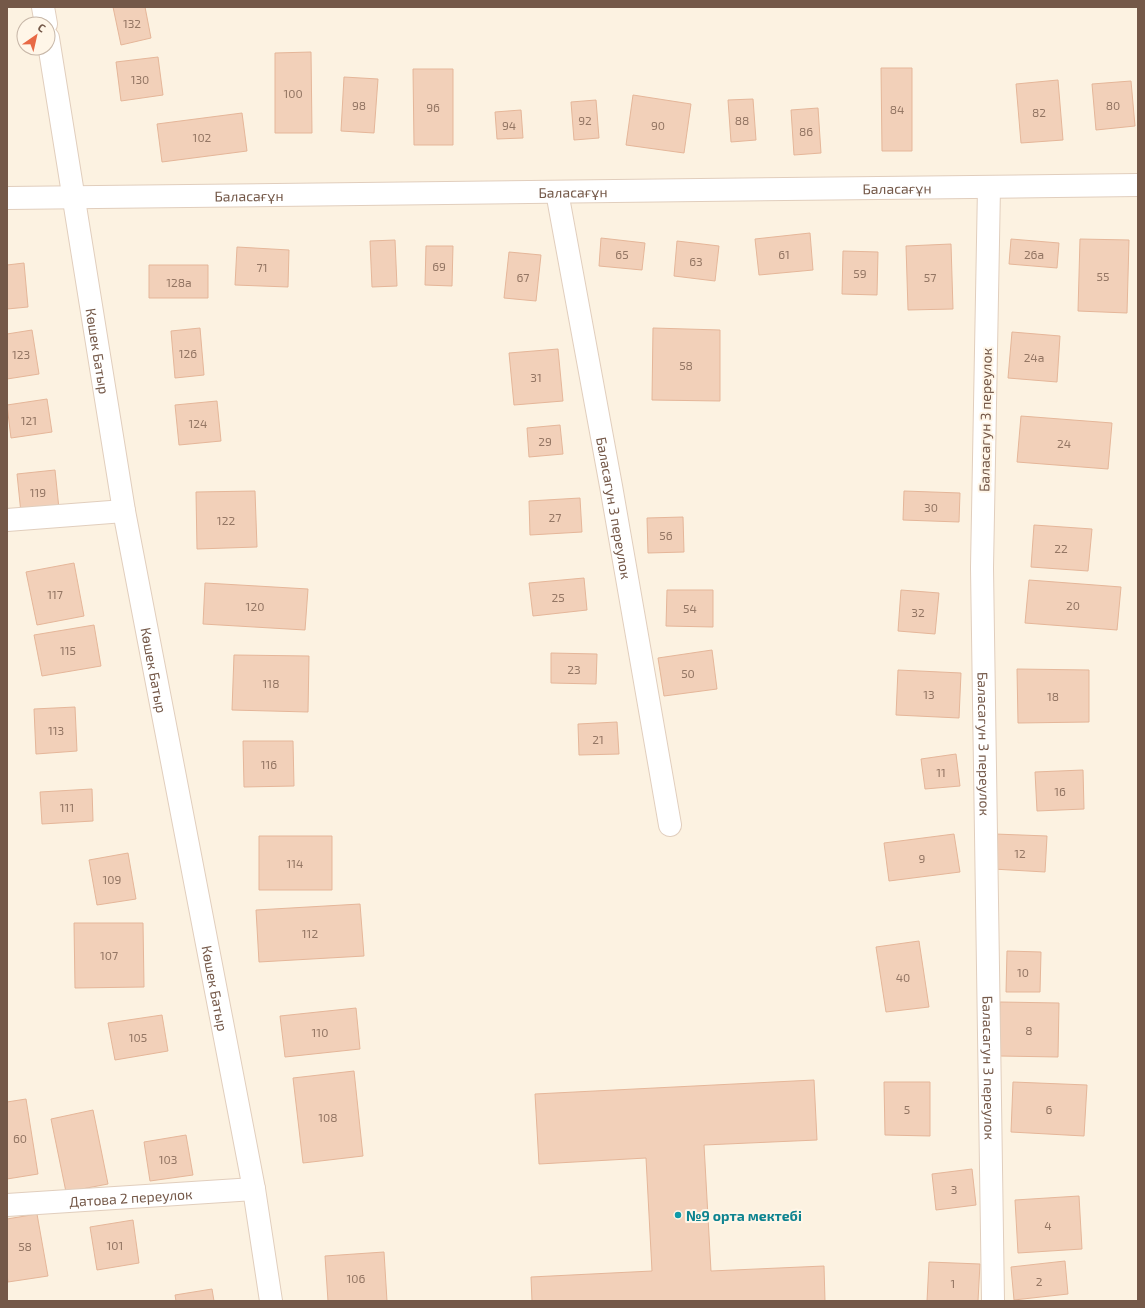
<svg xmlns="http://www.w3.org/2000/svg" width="1145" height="1308" font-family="'Exo 2',sans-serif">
	<rect width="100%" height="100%" fill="#fcf2e1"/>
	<path fill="#f2d0b9" stroke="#e5b699" d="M113,7h32l6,31 -30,7z
		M311,52l1,81h-37v-80z
		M158,57l5,38 -42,6 -5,-39z
		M881,68h31v83h-30z
		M413,69h40v76h-39z
		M344,77l34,2 -4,54 -33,-2z
		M1058,80l5,60 -42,3 -5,-59z
		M1131,81l4,45 -39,4 -4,-46z
		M633,95l58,9 -7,49 -58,-8z
		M753,99l3,41 -25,2 -3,-42z
		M596,100l3,38 -25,2 -3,-38z
		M818,108l3,45 -27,2 -3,-45z
		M521,110l2,28 -26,1 -2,-27z
		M242,113l5,38 -85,11 -5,-38z
		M810,233l3,37 -54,5 -4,-36z
		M601,238l44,5 -3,27 -43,-4z
		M1011,239l48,4 -2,25 -48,-4z
		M1080,239l49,1 -2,73 -49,-2z
		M395,240l2,46 -25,1 -2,-46z
		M677,241l42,5 -4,35 -41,-5z
		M951,244l2,65 -45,1 -2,-64z
		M426,246h27l-1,40 -27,-1z
		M237,247l52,3 -1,37 -53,-2z
		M843,251l35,1 -1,43 -35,-1z
		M509,252l32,3 -5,46 -32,-3z
		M24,263l4,44 -21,2v-44z
		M149,265h59v33h-59z
		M200,328l4,47 -29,3 -4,-47z
		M653,328l67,2v71l-68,-1z
		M32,330l7,44 -32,5v-45z
		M1012,332l48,4 -3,46 -49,-4z
		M558,349l5,52 -49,4 -5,-52z
		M47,399l5,33 -41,6 -4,-33z
		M217,401l4,40 -42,4 -4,-40z
		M1021,416l91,7 -4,46 -91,-7z
		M560,425l3,29 -34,3 -2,-29z
		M55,470l4,39 -38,4 -4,-39z
		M255,491l2,56 -60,2 -1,-57z
		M904,491l56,2 -1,29 -56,-2z
		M580,498l2,34 -52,3 -1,-34z
		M683,517l1,35 -36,1 -1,-35z
		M1034,525l58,4 -4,42 -57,-4z
		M74,563l10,53 -47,9 -11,-53z
		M584,578l3,32 -54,6 -4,-33z
		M1029,580l92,7 -4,43 -92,-7z
		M205,583l103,6 -3,41 -102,-6z
		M667,590h46v37l-47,-1z
		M901,590l38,3 -4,41 -37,-3z
		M94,625l7,41 -59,10 -8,-41z
		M712,650l5,39 -53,7 -6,-38z
		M551,653l46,1 -1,30 -45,-1z
		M234,655l75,1 -1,56 -76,-2z
		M1017,669l72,1v52l-71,1z
		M898,670l63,3 -2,45 -63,-3z
		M75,707l2,44 -41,3 -2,-45z
		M617,722l2,32 -40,1 -1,-31z
		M243,741h50l1,45 -50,1z
		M956,754l4,32 -35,3 -4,-30z
		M1083,770l1,39 -47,2 -2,-39z
		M92,789l1,32 -51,3 -2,-32z
		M954,834l6,38 -71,9 -5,-38z
		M995,834l52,2 -2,36 -52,-3z
		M259,836h73v54h-73z
		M128,853l8,46 -39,6 -8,-45z
		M360,904l4,52 -105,6 -3,-52z
		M74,923h69l1,64 -69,1z
		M919,941l10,66 -43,5 -10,-65z
		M1007,951l34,1 -1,40h-34z
		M1000,1002l59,1 -1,54 -59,-1z
		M356,1008l4,41 -75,8 -5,-41z
		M162,1015l6,36 -53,9 -7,-37z
		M354,1071l9,85 -60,7 -10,-85z
		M814,1080l3,60 -113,5 7,126 113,-5 1,35h-293l-1,-24 121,-6 -6,-113 -107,6 -4,-70z
		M884,1082h46v54l-45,-1z
		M1013,1082l74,3 -3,51 -73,-4z
		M26,1099l12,75 -31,5v-77z
		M93,1110l15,74 -42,8 -15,-73z
		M186,1135l7,40 -43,6 -6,-39z
		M972,1169l4,36 -40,5 -4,-36z
		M1079,1196l3,53 -64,4 -3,-53z
		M37,1214l11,62 -40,6 -1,-8v-55z
		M133,1220l6,43 -42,7 -7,-43z
		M384,1252l3,49h-59l-3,-45z
		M1065,1261l3,33 -54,6 -3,-33z
		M929,1262l51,2 -2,37h-51z
		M212,1289l2,12h-38l-1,-6z"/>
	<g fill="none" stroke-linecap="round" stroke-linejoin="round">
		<defs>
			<g id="minor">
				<path d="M43,7l3,17"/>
				<path id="s1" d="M48,38l76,473 130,678 17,112"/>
				<path id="s2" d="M989,187l-7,381 11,733"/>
				<path id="s3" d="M557,192l54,294 59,339"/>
				<path id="s4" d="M7,198l1131,-13"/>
				<path d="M7,520l117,-9"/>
				<path id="s5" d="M7,1205l247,-16"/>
			</g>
		</defs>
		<use href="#minor" stroke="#e1cebd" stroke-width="24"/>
		<use href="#minor" stroke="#fff" stroke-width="22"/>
	</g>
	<circle fill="#0f9aa8" stroke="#fff6e8" stroke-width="1.5" cx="678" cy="1215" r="4"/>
	<g text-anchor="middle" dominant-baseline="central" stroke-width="4" stroke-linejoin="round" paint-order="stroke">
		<g font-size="12" fill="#947664">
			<text x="132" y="23">132</text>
			<text x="140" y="79">130</text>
			<text x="293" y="93">100</text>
			<text x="359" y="105">98</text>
			<text x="1113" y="105">80</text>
			<text x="433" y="107">96</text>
			<text x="897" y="109">84</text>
			<text x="1039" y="112">82</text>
			<text x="585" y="120">92</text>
			<text x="742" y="120">88</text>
			<text x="509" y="125">94</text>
			<text x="658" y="125">90</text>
			<text x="806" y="131">86</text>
			<text x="202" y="137">102</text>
			<text x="622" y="254">65</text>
			<text x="784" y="254">61</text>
			<text x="1034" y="254">26а</text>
			<text x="696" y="261">63</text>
			<text x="439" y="266">69</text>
			<text x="262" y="267">71</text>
			<text x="860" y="273">59</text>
			<text x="1103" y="276">55</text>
			<text x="523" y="277">67</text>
			<text x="930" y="277">57</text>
			<text x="179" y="282">128а</text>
			<text x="188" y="353">126</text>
			<text x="21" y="354">123</text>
			<text x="1034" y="357">24а</text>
			<text x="686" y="365">58</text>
			<text x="536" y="377">31</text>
			<text x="29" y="420">121</text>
			<text x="198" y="423">124</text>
			<text x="545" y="441">29</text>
			<text x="1064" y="443">24</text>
			<text x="38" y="492">119</text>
			<text x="931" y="507">30</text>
			<text x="555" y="517">27</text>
			<text x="226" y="520">122</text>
			<text x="666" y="535">56</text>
			<text x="1061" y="548">22</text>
			<text x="55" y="594">117</text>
			<text x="558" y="597">25</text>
			<text x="1073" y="605">20</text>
			<text x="255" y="606">120</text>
			<text x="690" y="608">54</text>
			<text x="918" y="612">32</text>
			<text x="68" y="650">115</text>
			<text x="574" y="669">23</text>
			<text x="688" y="673">50</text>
			<text x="271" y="683">118</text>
			<text x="929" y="694">13</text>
			<text x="1053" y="696">18</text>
			<text x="56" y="730">113</text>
			<text x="598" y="739">21</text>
			<text x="269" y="764">116</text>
			<text x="941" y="772">11</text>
			<text x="1060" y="791">16</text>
			<text x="67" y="807">111</text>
			<text x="1020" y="853">12</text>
			<text x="922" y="858">9</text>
			<text x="295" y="863">114</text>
			<text x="112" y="879">109</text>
			<text x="310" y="933">112</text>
			<text x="109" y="955">107</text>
			<text x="1023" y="972">10</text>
			<text x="903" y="977">40</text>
			<text x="1029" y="1030">8</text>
			<text x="320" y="1032">110</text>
			<text x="138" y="1037">105</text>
			<text x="907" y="1109">5</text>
			<text x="1049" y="1109">6</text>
			<text x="328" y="1117">108</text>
			<text x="20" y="1138">60</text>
			<text x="168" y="1159">103</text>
			<text x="954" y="1189">3</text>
			<text x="1048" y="1225">4</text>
			<text x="115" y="1245">101</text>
			<text x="25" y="1246">58</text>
			<text x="356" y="1278">106</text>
			<text x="1039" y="1281">2</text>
			<text x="953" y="1283">1</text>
		</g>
		<g font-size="14" fill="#745848" stroke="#fff6e8">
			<text stroke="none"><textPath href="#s4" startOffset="890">Баласағұн</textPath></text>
			<text stroke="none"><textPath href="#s4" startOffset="566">Баласағұн</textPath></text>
			<text stroke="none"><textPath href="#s4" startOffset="242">Баласағұн</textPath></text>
			<text stroke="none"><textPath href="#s1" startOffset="317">Көшек Батыр</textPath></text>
			<text transform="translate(985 420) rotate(-89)">Баласагун 3 переулок</text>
			<text stroke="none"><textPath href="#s3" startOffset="321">Баласагун 3 переулок</textPath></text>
			<text stroke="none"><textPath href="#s1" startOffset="641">Көшек Батыр</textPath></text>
			<text stroke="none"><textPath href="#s2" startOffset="557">Баласагун 3 переулок</textPath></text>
			<text stroke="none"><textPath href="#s1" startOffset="965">Көшек Батыр</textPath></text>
			<text stroke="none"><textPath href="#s2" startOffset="881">Баласагун 3 переулок</textPath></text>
			<text stroke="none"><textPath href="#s5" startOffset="124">Датова 2 переулок</textPath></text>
		</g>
		<g font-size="14" font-weight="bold" fill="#0d838f" stroke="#fff6e8" text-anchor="start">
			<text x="686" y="1215">№9 орта мектебі</text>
		</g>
	</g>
	<rect width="1145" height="1308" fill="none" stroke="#745848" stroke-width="16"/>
	<g transform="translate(36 36) rotate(34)"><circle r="19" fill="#fff6e8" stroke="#c7b7a8"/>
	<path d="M0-3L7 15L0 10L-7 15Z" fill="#e86945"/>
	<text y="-6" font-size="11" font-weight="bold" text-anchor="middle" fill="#745848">С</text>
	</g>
</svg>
